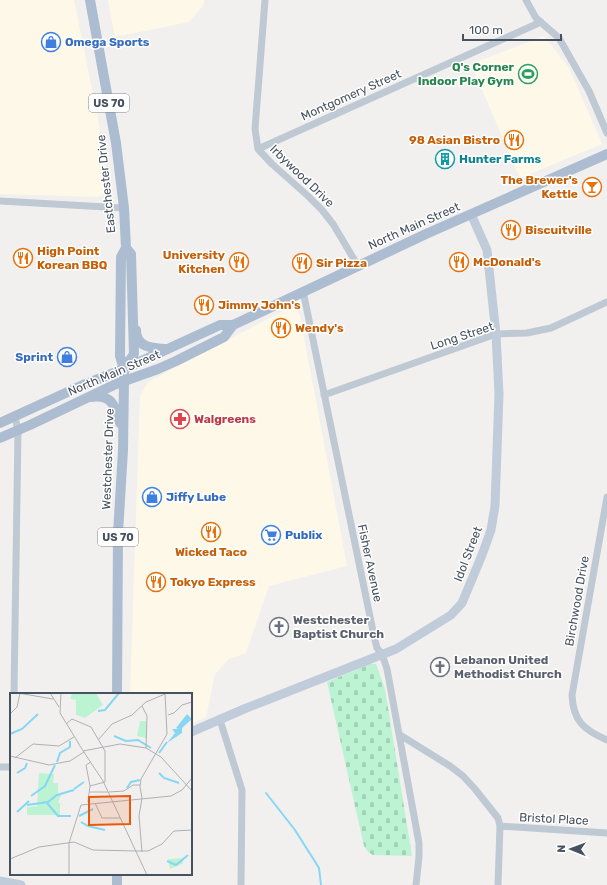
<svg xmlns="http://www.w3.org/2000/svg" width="607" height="885" font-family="Rubik,sans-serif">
	<defs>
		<pattern id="cemetery-stones" width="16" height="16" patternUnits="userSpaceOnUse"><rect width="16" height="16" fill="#bbf3d3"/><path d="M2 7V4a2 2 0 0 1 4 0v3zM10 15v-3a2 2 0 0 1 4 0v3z" fill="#a2d2b8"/></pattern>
	</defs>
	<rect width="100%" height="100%" fill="#f2f0ef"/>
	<path fill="#fdf8e8" d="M0,0h74l24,119 9,59 -1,15 -8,4 -98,-3z
		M108,0h96l-1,6 -14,16 -74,15z
		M544,36l25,32 33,76 -82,34 -49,-114z
		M292,308l5,1 3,7 47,250 -78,20 -23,67 -17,6 -14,15 -9,43 -15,7v-30h-61l10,-298 8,-14 135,-71z"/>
	<path fill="url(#cemetery-stones)" d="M370,664h6l9,25 27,167 -39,-1 -5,-3 -4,-6 -37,-164z"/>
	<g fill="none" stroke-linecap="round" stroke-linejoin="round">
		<path stroke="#85d7f3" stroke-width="2" d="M266,793l29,37 24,38 2,17"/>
		<path stroke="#bfc9d3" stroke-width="7" d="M265,0l-10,129 3,20 14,15 36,32 14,14 11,14 25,42
			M526,0l10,18 23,20 30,53 18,42
			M258,149l283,-127
			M0,201l124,7
			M303,291l71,345 3,12 5,6 5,15 32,174v14l-3,28
			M324,395l172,-61 31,-1 24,-5 56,-26
			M607,497l-35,198c1,26 12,35 35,45
			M14,694l4,-264 -3,-13
			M220,720l22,70 -1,95
			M400,735l50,31 13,10 12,13 23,29 2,8 -2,59
			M0,767h11
			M500,826l107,7"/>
		<path stroke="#c1ccda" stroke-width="9" d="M191,732l53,-23 152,-60 55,-34 11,-12 20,-48 9,-25 4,-24 4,-112 -3,-60 -9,-84 -16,-36
			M0,881l21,4"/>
		<path stroke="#adbdd1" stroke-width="10" d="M90,0l26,143 8,65 2,40 -5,9 -1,99 4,13v12l-1,69 -5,83 -1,161
			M136,330c0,17 15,18 29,19
			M124,369l10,-15 -3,-100 -5,-6
			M91,397c21,-3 24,9 29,26
			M0,423l83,-38 41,-16 96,-44h13
			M0,438l30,-13 86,-41 42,-15 18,-8 48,-24 9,-12 193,-91 181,-80
			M117,885v-11"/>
	</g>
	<defs>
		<symbol id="shop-ring" viewBox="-11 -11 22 22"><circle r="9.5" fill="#fff" stroke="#3f7fe0" stroke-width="1.5"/><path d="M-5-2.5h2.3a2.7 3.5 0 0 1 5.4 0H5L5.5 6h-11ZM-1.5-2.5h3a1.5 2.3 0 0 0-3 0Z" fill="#3f7fe0"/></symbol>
		<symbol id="stadium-ring" viewBox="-11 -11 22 22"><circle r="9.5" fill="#fff" stroke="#2e9e5b" stroke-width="1.5"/><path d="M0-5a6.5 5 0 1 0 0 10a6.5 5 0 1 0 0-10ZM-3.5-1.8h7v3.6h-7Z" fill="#2e9e5b"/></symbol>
		<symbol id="restaurant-ring" viewBox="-11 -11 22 22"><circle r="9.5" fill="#fff" stroke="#e8710a" stroke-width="1.5"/><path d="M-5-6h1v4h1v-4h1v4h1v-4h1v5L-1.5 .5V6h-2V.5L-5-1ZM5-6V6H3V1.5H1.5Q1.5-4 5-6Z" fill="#e8710a"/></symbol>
		<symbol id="building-ring" viewBox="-11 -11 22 22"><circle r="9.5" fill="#fff" stroke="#0f9aa8" stroke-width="1.5"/><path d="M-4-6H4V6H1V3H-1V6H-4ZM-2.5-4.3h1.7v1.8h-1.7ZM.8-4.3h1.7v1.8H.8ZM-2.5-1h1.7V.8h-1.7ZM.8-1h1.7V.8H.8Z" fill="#0f9aa8"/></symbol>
		<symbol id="bar-ring" viewBox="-11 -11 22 22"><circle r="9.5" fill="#fff" stroke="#e8710a" stroke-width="1.5"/><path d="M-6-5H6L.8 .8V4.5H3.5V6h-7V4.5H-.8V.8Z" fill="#e8710a"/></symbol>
		<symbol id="pharmacy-ring" viewBox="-11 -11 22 22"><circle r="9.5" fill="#fff" stroke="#e0444e" stroke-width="1.5"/><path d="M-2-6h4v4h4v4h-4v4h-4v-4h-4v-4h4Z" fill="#e0444e"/></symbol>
		<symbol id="supermarket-ring" viewBox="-11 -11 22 22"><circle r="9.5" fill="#fff" stroke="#3f7fe0" stroke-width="1.5"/><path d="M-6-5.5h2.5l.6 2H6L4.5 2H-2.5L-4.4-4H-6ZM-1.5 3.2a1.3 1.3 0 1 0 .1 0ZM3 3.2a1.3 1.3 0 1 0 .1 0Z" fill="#3f7fe0"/></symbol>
		<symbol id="church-ring" viewBox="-11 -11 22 22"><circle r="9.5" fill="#fff" stroke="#6b7280" stroke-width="1.5"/><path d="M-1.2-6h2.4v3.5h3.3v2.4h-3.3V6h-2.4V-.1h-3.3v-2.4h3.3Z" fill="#6b7280"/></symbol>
	</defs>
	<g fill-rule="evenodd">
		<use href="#shop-ring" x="40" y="31" width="22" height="22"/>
		<use href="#stadium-ring" x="517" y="63" width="22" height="22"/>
		<use href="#restaurant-ring" x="503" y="129" width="22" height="22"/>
		<use href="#building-ring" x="434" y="148" width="22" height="22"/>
		<use href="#bar-ring" x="581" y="176" width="22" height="22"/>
		<use href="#restaurant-ring" x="500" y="219" width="22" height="22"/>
		<use href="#restaurant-ring" x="12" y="247" width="22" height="22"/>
		<use href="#restaurant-ring" x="228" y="251" width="22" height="22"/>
		<use href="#restaurant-ring" x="448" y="251" width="22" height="22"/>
		<use href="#restaurant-ring" x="291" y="252" width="22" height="22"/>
		<use href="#restaurant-ring" x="193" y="294" width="22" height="22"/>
		<use href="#restaurant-ring" x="270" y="317" width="22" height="22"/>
		<use href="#shop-ring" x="56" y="346" width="22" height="22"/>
		<use href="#pharmacy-ring" x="169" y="408" width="22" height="22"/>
		<use href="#shop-ring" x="141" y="486" width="22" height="22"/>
		<use href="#restaurant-ring" x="200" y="521" width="22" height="22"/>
		<use href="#supermarket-ring" x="260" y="524" width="22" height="22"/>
		<use href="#restaurant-ring" x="145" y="571" width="22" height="22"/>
		<use href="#church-ring" x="268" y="616" width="22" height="22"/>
		<use href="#church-ring" x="429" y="656" width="22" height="22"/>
	</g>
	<g text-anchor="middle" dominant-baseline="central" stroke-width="3" stroke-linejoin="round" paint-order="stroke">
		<g fill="#fff" stroke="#7e868f" stroke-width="1">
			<rect x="89" y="94" width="40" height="18" rx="3"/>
			<rect x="98" y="528" width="40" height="18" rx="3"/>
		</g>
		<g font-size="11" font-weight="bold" fill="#46525f">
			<text x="109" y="103">US 70</text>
			<text x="118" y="537">US 70</text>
		</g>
		<g font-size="12" font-weight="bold" fill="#366cbe" stroke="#fff" text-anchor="start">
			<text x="65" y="42">Omega Sports</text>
			<text x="53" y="357" text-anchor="end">Sprint</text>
			<text x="166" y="497">Jiffy Lube</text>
			<text x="285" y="535">Publix</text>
		</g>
		<g font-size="12" font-weight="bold" fill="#27864d" stroke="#fff" text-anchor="end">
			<text x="514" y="67">Q's Corner<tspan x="514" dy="14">Indoor Play Gym</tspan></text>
		</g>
		<g font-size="12" fill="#46525f" stroke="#fff">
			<text transform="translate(351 95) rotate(-24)">Montgomery Street</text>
			<text transform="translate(302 176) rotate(44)">Irbywood Drive</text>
			<text transform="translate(106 184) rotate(-96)">Eastchester Drive</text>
			<text transform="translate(414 226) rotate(-24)">North Main Street</text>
			<text transform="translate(462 336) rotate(-18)">Long Street</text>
			<text transform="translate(114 373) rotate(-23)">North Main Street</text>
			<text transform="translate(108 459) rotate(-88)">Westchester Drive</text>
			<text transform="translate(468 554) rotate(-69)">Idol Street</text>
			<text transform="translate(370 563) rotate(78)">Fisher Avenue</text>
			<text transform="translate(577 601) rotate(-80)">Birchwood Drive</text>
			<text transform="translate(554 819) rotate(3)">Bristol Place</text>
		</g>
		<g font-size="12" font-weight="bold" fill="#c56008" stroke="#fff" text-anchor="start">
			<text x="500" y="140" text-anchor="end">98 Asian Bistro</text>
			<text x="578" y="180" text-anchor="end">The Brewer's<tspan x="578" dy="14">Kettle</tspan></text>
			<text x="525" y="230">Biscuitville</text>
			<text x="37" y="251">High Point<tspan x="37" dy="14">Korean BBQ</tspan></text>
			<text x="225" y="255" text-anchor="end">University<tspan x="225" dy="14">Kitchen</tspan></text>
			<text x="473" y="262">McDonald's</text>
			<text x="316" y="263">Sir Pizza</text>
			<text x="218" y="305">Jimmy John's</text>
			<text x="295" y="328">Wendy's</text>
			<text x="211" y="552" text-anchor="middle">Wicked Taco</text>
			<text x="170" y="582">Tokyo Express</text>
		</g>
		<g font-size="12" font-weight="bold" fill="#0d838f" stroke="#fff" text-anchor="start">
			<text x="459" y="159">Hunter Farms</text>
		</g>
		<g font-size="12" font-weight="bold" fill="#be3a42" stroke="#fff" text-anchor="start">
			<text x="194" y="419">Walgreens</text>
		</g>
		<g font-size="12" font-weight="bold" fill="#5b616d" stroke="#fff" text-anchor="start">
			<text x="293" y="620">Westchester<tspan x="293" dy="14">Baptist Church</tspan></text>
			<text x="454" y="660">Lebanon United<tspan x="454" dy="14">Methodist Church</tspan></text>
		</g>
	</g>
	<g transform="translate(10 693)">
		<rect width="182" height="182" fill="#f2f0ef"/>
		<path d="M130,28h6v17l-9,-2zM29,80l15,1 -1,9h5v11l3,1 -3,8h2v12h-33v-8l10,-1zM174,165l-2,6 -12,5 -2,-10z" fill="#bbf3d3"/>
		<path d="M62,0h24l7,12 -18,13 -9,-3v-15l-6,-1z" fill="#bbf3d3"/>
		<path d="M177,21l5,5 -10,9v5l-15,10 8,-10 -3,-4h6l-2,-1z" fill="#85d7f3"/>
		<path fill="none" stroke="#85d7f3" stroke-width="2" d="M88,18l7,-1 14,-17M0,41l12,-5 16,-15M104,43l12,5 12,-1 13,8M149,60l8,-11M47,69l3,-9 10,-6v-6M7,80l8,-5 2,-5M149,80l5,5 15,5M117,95l4,-6 9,-2M64,96l10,-7M21,103l14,-10 10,-21M37,110l11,13h13M17,112l21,-3 9,-7 17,-5M7,119l12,-11M69,123l14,-7M71,129l7,4 17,4M157,168l9,4 12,-10"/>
		<path fill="none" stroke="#adb1b5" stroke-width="1" d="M8,0l35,6M40,0l9,14M51,0l-1,20 19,31M132,13l5,10 -1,32M0,21l7,-7 3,-14M158,22l6,-2 8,-8 10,-3M56,31l6,-5 19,8 14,24v31l-15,4M89,46l13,-15 20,-9 14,-13 19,-8M68,50l25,38 44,94M73,58l37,-7 26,4 15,9 31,34M0,63l39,9 21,-4 14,-9M5,65l18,-14 26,2 15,-9M80,99h18M99,99l15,-1 9,-6h7M132,105l-2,-11 1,-8 26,-45 -2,-41M78,109l2,-16 -4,-21 5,-3M85,110l7,15h18M126,158h12l14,-7 12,-13 18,-1M132,159l-3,-36 3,-18M0,166l29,-12 35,-5 19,8 43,1M59,182v-32l12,-38 90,-9 11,-6 10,-12"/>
		<path fill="#e8590c" fill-opacity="0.15" stroke="#e8590c" stroke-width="2" d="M120,103v28l-41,1v-28z"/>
		<rect width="182" height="182" fill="none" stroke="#46525f" stroke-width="2"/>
	</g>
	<g transform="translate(571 849) rotate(271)" stroke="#ffffff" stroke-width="3" paint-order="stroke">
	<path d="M0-3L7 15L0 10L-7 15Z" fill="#46525f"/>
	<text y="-6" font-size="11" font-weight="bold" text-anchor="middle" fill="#46525f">N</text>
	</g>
	<path d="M463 34v6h98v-6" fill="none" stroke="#46525f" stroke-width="2"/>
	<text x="469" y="34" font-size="12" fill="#46525f" stroke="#ffffff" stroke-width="3" paint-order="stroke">100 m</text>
</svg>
